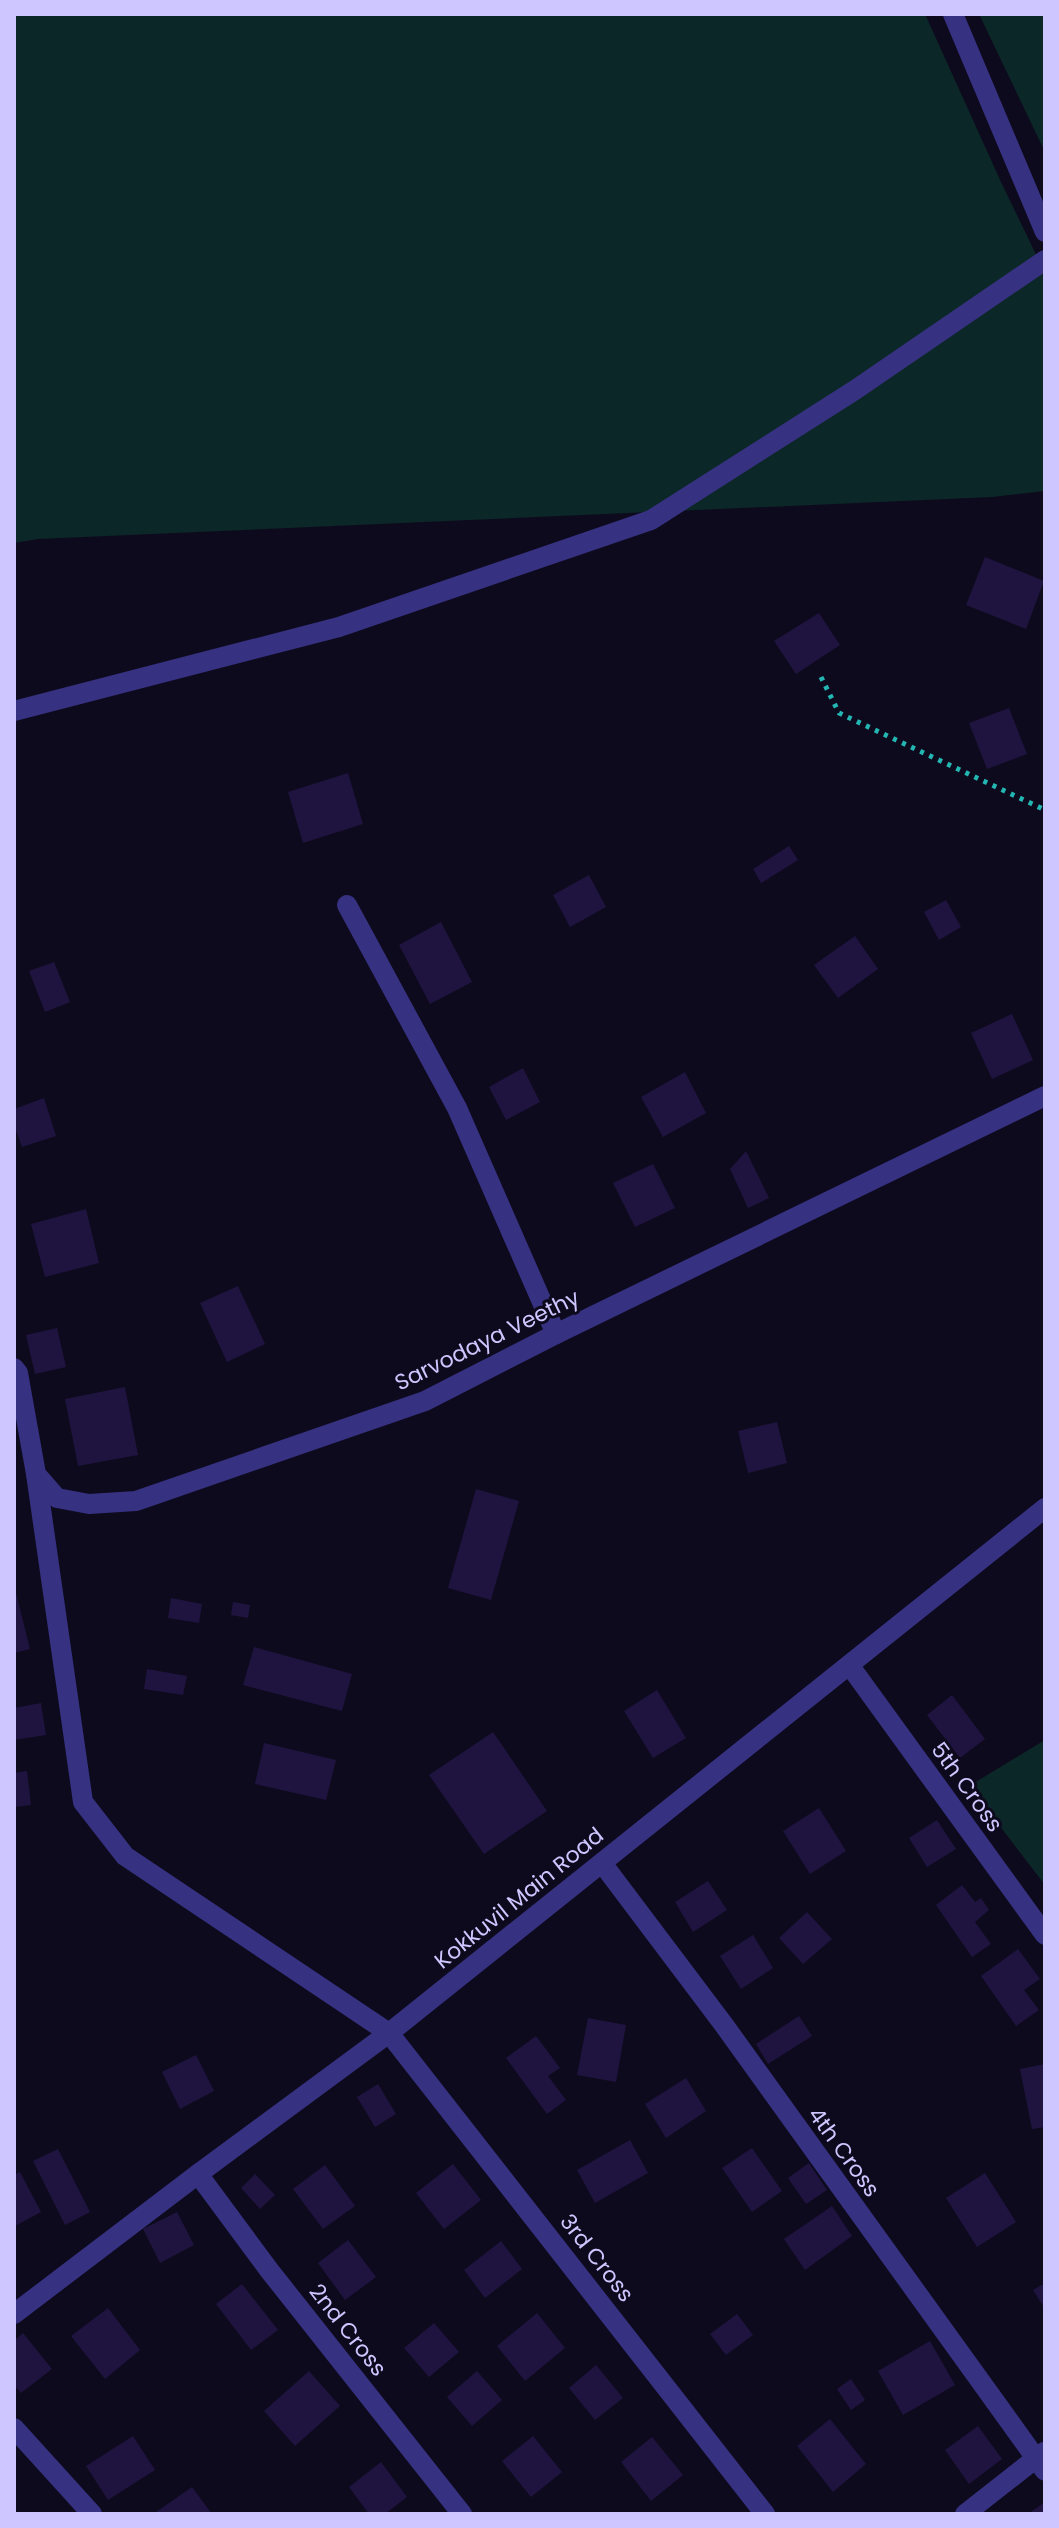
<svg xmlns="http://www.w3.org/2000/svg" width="1059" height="2528" font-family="Poppins,sans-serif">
	<rect width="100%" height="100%" fill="#0e0a1d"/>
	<path fill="#0c2727" d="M14,14h911l76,168 44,91v218l-53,6 -954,42 -24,4z
		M979,14h66v138z
		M1045,1740v145l-76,-99z"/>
	<path fill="#1f143f" d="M985,557l59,24 -18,48 -60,-24z
		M819,613l21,32 -44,29 -22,-33z
		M1009,708l18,46 -40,15 -18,-46z
		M348,773l15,51 -60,19 -15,-51z
		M789,846l9,14 -37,23 -8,-14z
		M589,875l17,32 -36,20 -17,-32z
		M946,900l15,27 -22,13 -15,-28z
		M441,922l31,60 -42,22 -31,-59z
		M855,936l23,33 -40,29 -24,-33z
		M54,962l16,40 -25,10 -16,-41z
		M1012,1014l21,46 -41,19 -21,-46z
		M523,1068l17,34 -34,18 -17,-33z
		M685,1072l21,41 -43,24 -22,-40z
		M44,1098l12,38 -34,11 -8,-22v-16z
		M746,1151l23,47 -21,10 -18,-39z
		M653,1164l22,44 -40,19 -22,-44z
		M86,1209l13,54 -54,14 -14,-53z
		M238,1286l27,58 -38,18 -27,-59z
		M57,1328l9,39 -31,7 -9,-39z
		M125,1387l13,68 -60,11 -13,-67z
		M777,1422l10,41 -39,10 -10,-42z
		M476,1489l43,12 -28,99 -43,-12z
		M14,1585l16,64 -16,4z
		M171,1598l31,6 -3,19 -31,-5z
		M233,1602l17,3 -2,13 -17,-3z
		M254,1647l98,27 -10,37 -99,-26z
		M147,1669l40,7 -4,19 -39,-6z
		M657,1690l29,48 -33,20 -29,-47z
		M952,1695l33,44 -25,19 -33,-43z
		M41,1703l5,32 -32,5v-32z
		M493,1732l54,79 -63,43 -55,-79z
		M264,1743l72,17 -10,40 -71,-16z
		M27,1771l4,34 -17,2v-34z
		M819,1808l27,43 -36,23 -27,-43z
		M937,1820l19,29 -29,18 -18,-29z
		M708,1881l19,29 -34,22 -18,-30z
		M962,1885l13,17 6,-4 8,12 -14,12 16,22 -19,13 -36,-52z
		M807,1912l25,27 -29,25 -24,-26z
		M753,1935l20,33 -32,21 -21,-33z
		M1018,1949l22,30 -16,11 15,20 -23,16 -35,-50z
		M799,2016l13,20 -44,28 -12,-20z
		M588,2018l38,7 -10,57 -39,-7z
		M536,2036l24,32 -12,8 18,24 -19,14 -41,-56z
		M196,2055l18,36 -34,18 -18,-37z
		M1045,2064v63l-13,2 -12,-60z
		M686,2078l20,33 -40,27 -21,-34z
		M378,2084l18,30 -21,13 -18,-30z
		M630,2140l18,33 -53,30 -18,-33z
		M752,2148l30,43 -30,21 -30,-44z
		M58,2149l32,63 -25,13 -32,-64z
		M809,2163l18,27 -21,14 -18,-26z
		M453,2164l28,36 -37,29 -28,-36z
		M325,2165l30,41 -32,23 -30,-40z
		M20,2172l21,40 -26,14 -1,-51z
		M985,2173l31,49 -39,25 -31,-49z
		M255,2174l20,21 -15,14 -19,-21z
		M832,2206l20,30 -47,34 -21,-31z
		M177,2212l17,33 -34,18 -17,-34z
		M348,2240l28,37 -31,23 -27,-37z
		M501,2241l21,28 -37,29 -21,-28z
		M1045,2283v26l-12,-19z
		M242,2284l36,46 -27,20 -35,-46z
		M108,2308l32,42 -35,29 -34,-43z
		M537,2313l28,35 -40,33 -28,-35z
		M737,2314l16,21 -27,20 -16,-21z
		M434,2323l25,29 -30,25 -25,-29z
		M23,2333l29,36 -31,24 -7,-8v-44z
		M930,2341l25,44 -52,30 -25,-44z
		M596,2365l27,33 -28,22 -26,-32z
		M309,2371l31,35 -45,40 -31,-35z
		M477,2371l25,29 -30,26 -25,-29z
		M851,2379l14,21 -14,10 -14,-21z
		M830,2419l36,45 -33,28 -36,-46z
		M978,2426l24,33 -33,25 -24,-34z
		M133,2436l22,34 -47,30 -22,-34z
		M533,2436l29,36 -31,25 -29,-36z
		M652,2437l31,38 -32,26 -30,-39z
		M381,2462l26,35 -22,17h-16l-20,-27z
		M192,2487l20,27h-55l-1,-2z
		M1045,2502v12h-17z"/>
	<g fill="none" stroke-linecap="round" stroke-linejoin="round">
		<path stroke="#23b6b2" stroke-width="5" stroke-dasharray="4 6" stroke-linecap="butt" d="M821,677l18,36 206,97"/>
		<path stroke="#363180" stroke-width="20" d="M347,905l110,203 99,226
			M36,1474l47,328 42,54 264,177 376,481
			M850,1666l195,269
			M602,1863l122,162 321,446
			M198,2174l71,96 193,244
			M14,2428l78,86
			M965,2514l79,-62"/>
		<path stroke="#363180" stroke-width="20" d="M953,14l92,218
			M14,711l325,-84 312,-107 204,-130 190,-130
			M14,1368l4,5 18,101 21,24 32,6 47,-3 289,-100 131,-67 489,-238
			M14,2314l184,-140 191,-141 656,-525"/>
	</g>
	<g text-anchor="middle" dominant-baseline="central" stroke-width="6" stroke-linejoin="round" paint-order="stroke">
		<g font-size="22" fill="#cec6ff" stroke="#0e0a1d">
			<text transform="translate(487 1340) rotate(-26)">Sarvodaya Veethy</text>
			<text transform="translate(967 1787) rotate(54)">5th Cross</text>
			<text transform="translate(519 1898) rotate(-39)">Kokkuvil Main Road</text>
			<text transform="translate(844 2152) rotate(54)">4th Cross</text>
			<text transform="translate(597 2258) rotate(52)">3rd Cross</text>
			<text transform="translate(348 2330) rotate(52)">2nd Cross</text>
		</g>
	</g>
	<rect width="1059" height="2528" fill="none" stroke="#cec6ff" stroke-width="32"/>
</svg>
